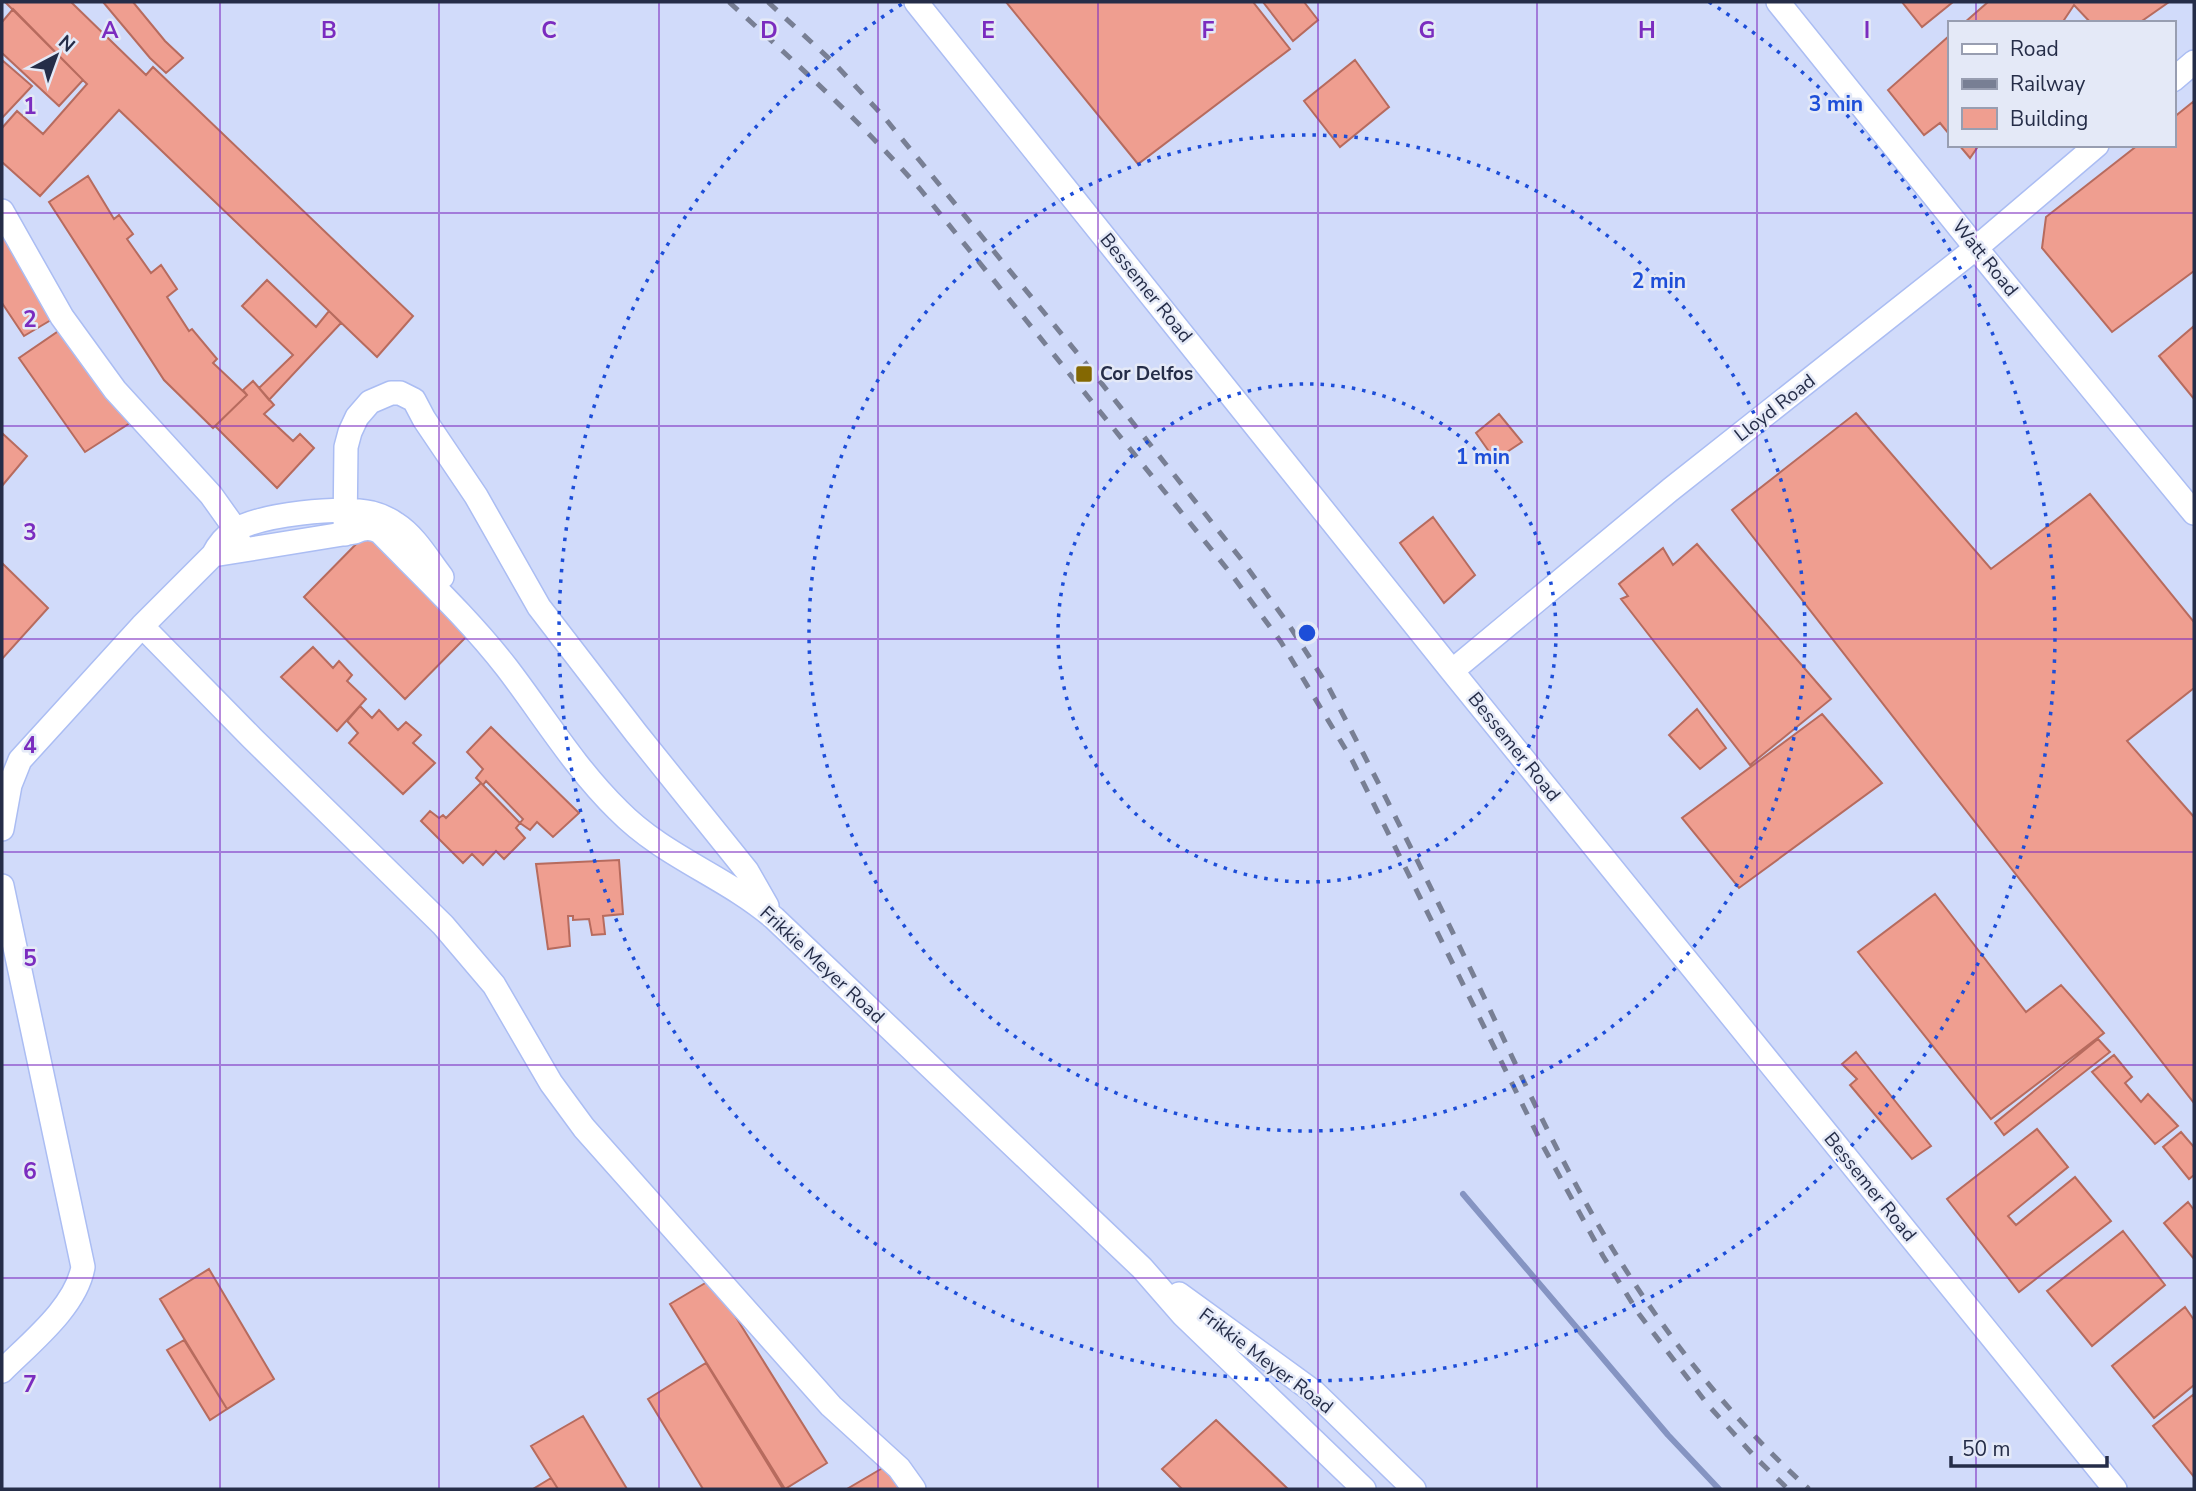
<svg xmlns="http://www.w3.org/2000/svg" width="2196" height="1491" font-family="'Nunito Sans',sans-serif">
	<rect width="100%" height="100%" fill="#e4e9f7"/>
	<path fill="#d1dbfa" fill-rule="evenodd" d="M2,2h2192v1487h-2192zM1949,23h224v122h-224z"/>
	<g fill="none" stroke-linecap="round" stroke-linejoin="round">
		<path stroke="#8594c2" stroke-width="6" d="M1463,1194l205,241 51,54"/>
	</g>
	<path fill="#ef9e90" stroke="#b76b5e" stroke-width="2" d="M5,2h66l75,73 7,-8 260,249 -36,41 -258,-247 -79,86 -38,-34v-34l15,-17 26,23 44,-50z
		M103,2h30l32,39 18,17 -17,15 -16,-15z
		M1006,2h247l37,47 -152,115z
		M1263,2h41l14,18 -25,21z
		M1902,2h51l-31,25z
		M1988,2h181l-30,21h-48l-17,-18 -12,18h-98z
		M13,9l70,71 -24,26 -57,-53v-31z
		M1949,36v98l-9,-11 -16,12 -36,-45z
		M2,60l30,26 -30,32z
		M1355,60l34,47 -49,40 -36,-46z
		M2194,101v170l-82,61 -70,-84 4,-31 92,-72h35v-27z
		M1959,145h20l-9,13z
		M88,176l26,43 5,-4 14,19 -6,5 24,34 10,-8 16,24 -10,8 22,34 3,-2 25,30 -4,4 34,32 -34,33 -49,-48 -115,-178z
		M2,233l54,84 -32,19 -22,-33z
		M267,280l49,47 13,-16 12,12 -72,77 -10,-12 34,-33 -51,-49z
		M2194,326v73l-35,-43z
		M63,328l67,95 -45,29 -66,-94z
		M253,381l21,24 -10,9 29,27 7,-7 14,14 -37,40 -62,-62 32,-31 -4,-5z
		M1856,413l135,156 99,-75 104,128v66l-67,53 67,76v286l-462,-593z
		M1499,414l23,28 -27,18 -19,-27z
		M2,433l25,23 -25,30z
		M1433,517l42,58 -31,28 -44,-60z
		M366,534l102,101 -63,64 -101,-102z
		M1697,544l134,155 -81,66 -129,-166 7,-3 -9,-12 44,-36 10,17z
		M2,563l46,45 -46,51z
		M313,647l20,21 6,-7 13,14 -5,6 19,18 -29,32 -56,-54z
		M360,706l12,12 7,-8 19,20 8,-8 15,13 -8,8 22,20 -32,31 -54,-51 9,-10 -11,-12z
		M1697,709l29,39 -26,21 -31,-34z
		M1822,714l60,69 -143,105 -57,-70z
		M491,727l88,86 -26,24 -16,-15 -7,8 -10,-7 3,-4 -37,-38 -3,4 -7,-7 7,-9 -16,-17z
		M481,783l39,40 -4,5 9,10 -21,21 -8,-8 -13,14 -11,-11 -9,9 -42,-42 9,-10 9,7 4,-3 3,3z
		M619,860l4,54 -20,2 2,18 -13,1 -3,-16 -16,1v-4h-5l2,30 -22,3 -12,-85z
		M1935,894l91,118 35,-27 43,48 -113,86 -133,-167z
		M2098,1039l12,13 -106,83 -9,-12z
		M1856,1052l75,94 -19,13 -62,-74 7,-6 -15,-15z
		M2114,1055l18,22 -7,6 16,19 7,-8 30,32 -23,18 -63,-72z
		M2037,1129l31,38 -60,49 8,9 59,-48 36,44 -92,71 -72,-93z
		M2181,1132l13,15v28l-5,4 -26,-32z
		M2188,1202l6,8v49l-30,-36z
		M2123,1231l42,54 -73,61 -45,-55z
		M209,1269l65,110 -47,30 -67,-110z
		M712,1279l115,184 -42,26 -115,-185z
		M2185,1307l9,13v65l-40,33 -42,-52z
		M184,1340l43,69 -17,11 -43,-70z
		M706,1363l77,126h-80l-55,-90z
		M2194,1394v83l-41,-51z
		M583,1416l44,73h-69l-27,-43z
		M1216,1420l72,69h-106l-20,-20z
		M886,1466l15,23h-54z
		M551,1478l7,11h-25z"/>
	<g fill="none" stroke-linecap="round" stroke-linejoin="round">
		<defs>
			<path id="minor" d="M916,2l536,669 663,818
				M1778,2l198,246 218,265
				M2173,80l21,-18
				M2,211l60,106 53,73 96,105 25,35 3,12
				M345,534l1,-87 4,-15 7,-15 13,-15 21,-9h9l14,7 10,19 52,77 63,111 97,126 111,138 20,35
				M213,555l142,-23c9,-5 17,-5 25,0 43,44 89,87 127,136 36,47 68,100 111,142 46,47 107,66 156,108l368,350 41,47 181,174
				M142,626l110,112 191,187 51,60 57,98 33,45 247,278 68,62 15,21
				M1452,671l218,-181 306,-242 121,-103
				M2,829l8,-44 10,-25 122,-134 71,-71c5,-10 11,-18 21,-24 26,-17 107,-25 138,-18 8,2 17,6 24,11 19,12 32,35 46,53
				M2,886l81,381c-7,40 -53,76 -81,104
				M1179,1294l135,98 100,97"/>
		</defs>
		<use href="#minor" stroke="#abbdf3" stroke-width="26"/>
		<use href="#minor" stroke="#fff" stroke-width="23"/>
		<path stroke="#787f94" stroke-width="5" stroke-dasharray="12 12" stroke-linecap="butt" d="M729,2c66,60 132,120 191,187l312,386 49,67 71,118 190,384 61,112 36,58 69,91 48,53 32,31
			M768,2l67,62 49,53 203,248 154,194 48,66 40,63 35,67c41,80 81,161 120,242 39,83 78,168 125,246 55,91 121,175 200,246"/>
	</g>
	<path fill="none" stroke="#7b2cbf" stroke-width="2" stroke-opacity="0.55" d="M220,2v1487M439,2v1487M659,2v1487M878,2v1487M1098,2v1487M1318,2v1487M1537,2v1487M1757,2v1487M1976,2v21M1976,145v1344M2,213h2192M2,426h2192M2,639h2192M2,852h2192M2,1065h2192M2,1278h2192"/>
	<g fill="none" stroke="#1d4ed8" stroke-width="3.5" stroke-dasharray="3.5 7">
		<circle cx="1307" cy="633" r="249"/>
		<circle cx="1307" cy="633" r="498"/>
		<path d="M1709 2A748 748 0 1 1 905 2"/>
	</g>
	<rect fill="#846802" stroke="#e4e9f7" stroke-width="2.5" x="1075" y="365" width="18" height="18" rx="3.5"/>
	<g text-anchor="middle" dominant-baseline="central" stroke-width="5" stroke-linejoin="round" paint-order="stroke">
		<g font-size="19" fill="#252d48" stroke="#e4e9f7">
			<text transform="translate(1985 258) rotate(51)">Watt Road</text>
			<text transform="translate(1146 288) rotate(51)">Bessemer Road</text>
			<text transform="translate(1775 408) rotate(-38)">Lloyd Road</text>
			<text transform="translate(1514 747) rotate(51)">Bessemer Road</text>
			<text transform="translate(822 965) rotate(43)">Frikkie Meyer Road</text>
			<text transform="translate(1870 1187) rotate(51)">Bessemer Road</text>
			<text transform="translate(1266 1361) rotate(37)">Frikkie Meyer Road</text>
		</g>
		<g font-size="19" font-weight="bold" fill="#252d48" stroke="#e4e9f7" text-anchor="start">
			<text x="1100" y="374">Cor Delfos</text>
		</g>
	</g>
	<g font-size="23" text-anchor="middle" font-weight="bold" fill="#7b2cbf" stroke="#e4e9f7" stroke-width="5" stroke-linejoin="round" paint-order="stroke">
		<text x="110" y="38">A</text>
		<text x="329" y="38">B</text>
		<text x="549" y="38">C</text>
		<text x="769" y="38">D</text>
		<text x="988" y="38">E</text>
		<text x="1208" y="38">F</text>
		<text x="1427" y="38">G</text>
		<text x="1647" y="38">H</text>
		<text x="1867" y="38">I</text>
		<text x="30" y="114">1</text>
		<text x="30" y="327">2</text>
		<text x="30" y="540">3</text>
		<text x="30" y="753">4</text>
		<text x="30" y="966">5</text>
		<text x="30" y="1179">6</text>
		<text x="30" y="1392">7</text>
	</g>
	<circle cx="1307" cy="633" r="10" fill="#1d4ed8" stroke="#e4e9f7" stroke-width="3.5"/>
	<g font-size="21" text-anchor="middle" font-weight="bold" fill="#1d4ed8" stroke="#e4e9f7" stroke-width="5" stroke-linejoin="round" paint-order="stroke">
		<text x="1836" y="111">3 min</text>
		<text x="1659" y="288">2 min</text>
		<text x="1483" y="464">1 min</text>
	</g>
	<rect width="2196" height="1491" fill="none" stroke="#252d48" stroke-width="7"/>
	<rect x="1948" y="21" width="228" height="126" fill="#e4e9f7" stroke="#989eb1" stroke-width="2"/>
	<rect x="1962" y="44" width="35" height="10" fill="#ffffff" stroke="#989eb1" stroke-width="2"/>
	<text x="2010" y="56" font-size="21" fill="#252d48">Road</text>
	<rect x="1962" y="79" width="35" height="10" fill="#787f94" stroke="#989eb1" stroke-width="2"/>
	<text x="2010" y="91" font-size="21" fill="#252d48">Railway</text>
	<rect x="1962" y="108" width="35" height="21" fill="#ef9e90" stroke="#989eb1" stroke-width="2"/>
	<text x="2010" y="126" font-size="21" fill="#252d48">Building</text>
	<g transform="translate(56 56) rotate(41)" stroke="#e4e9f7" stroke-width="5" paint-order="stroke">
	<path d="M0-5L12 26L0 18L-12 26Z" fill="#252d48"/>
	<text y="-10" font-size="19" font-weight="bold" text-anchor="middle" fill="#252d48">N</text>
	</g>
	<path d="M1951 1456v10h156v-10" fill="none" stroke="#252d48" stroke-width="3.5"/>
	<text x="1962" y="1456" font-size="21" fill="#252d48" stroke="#e4e9f7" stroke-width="5" paint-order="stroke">50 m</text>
</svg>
